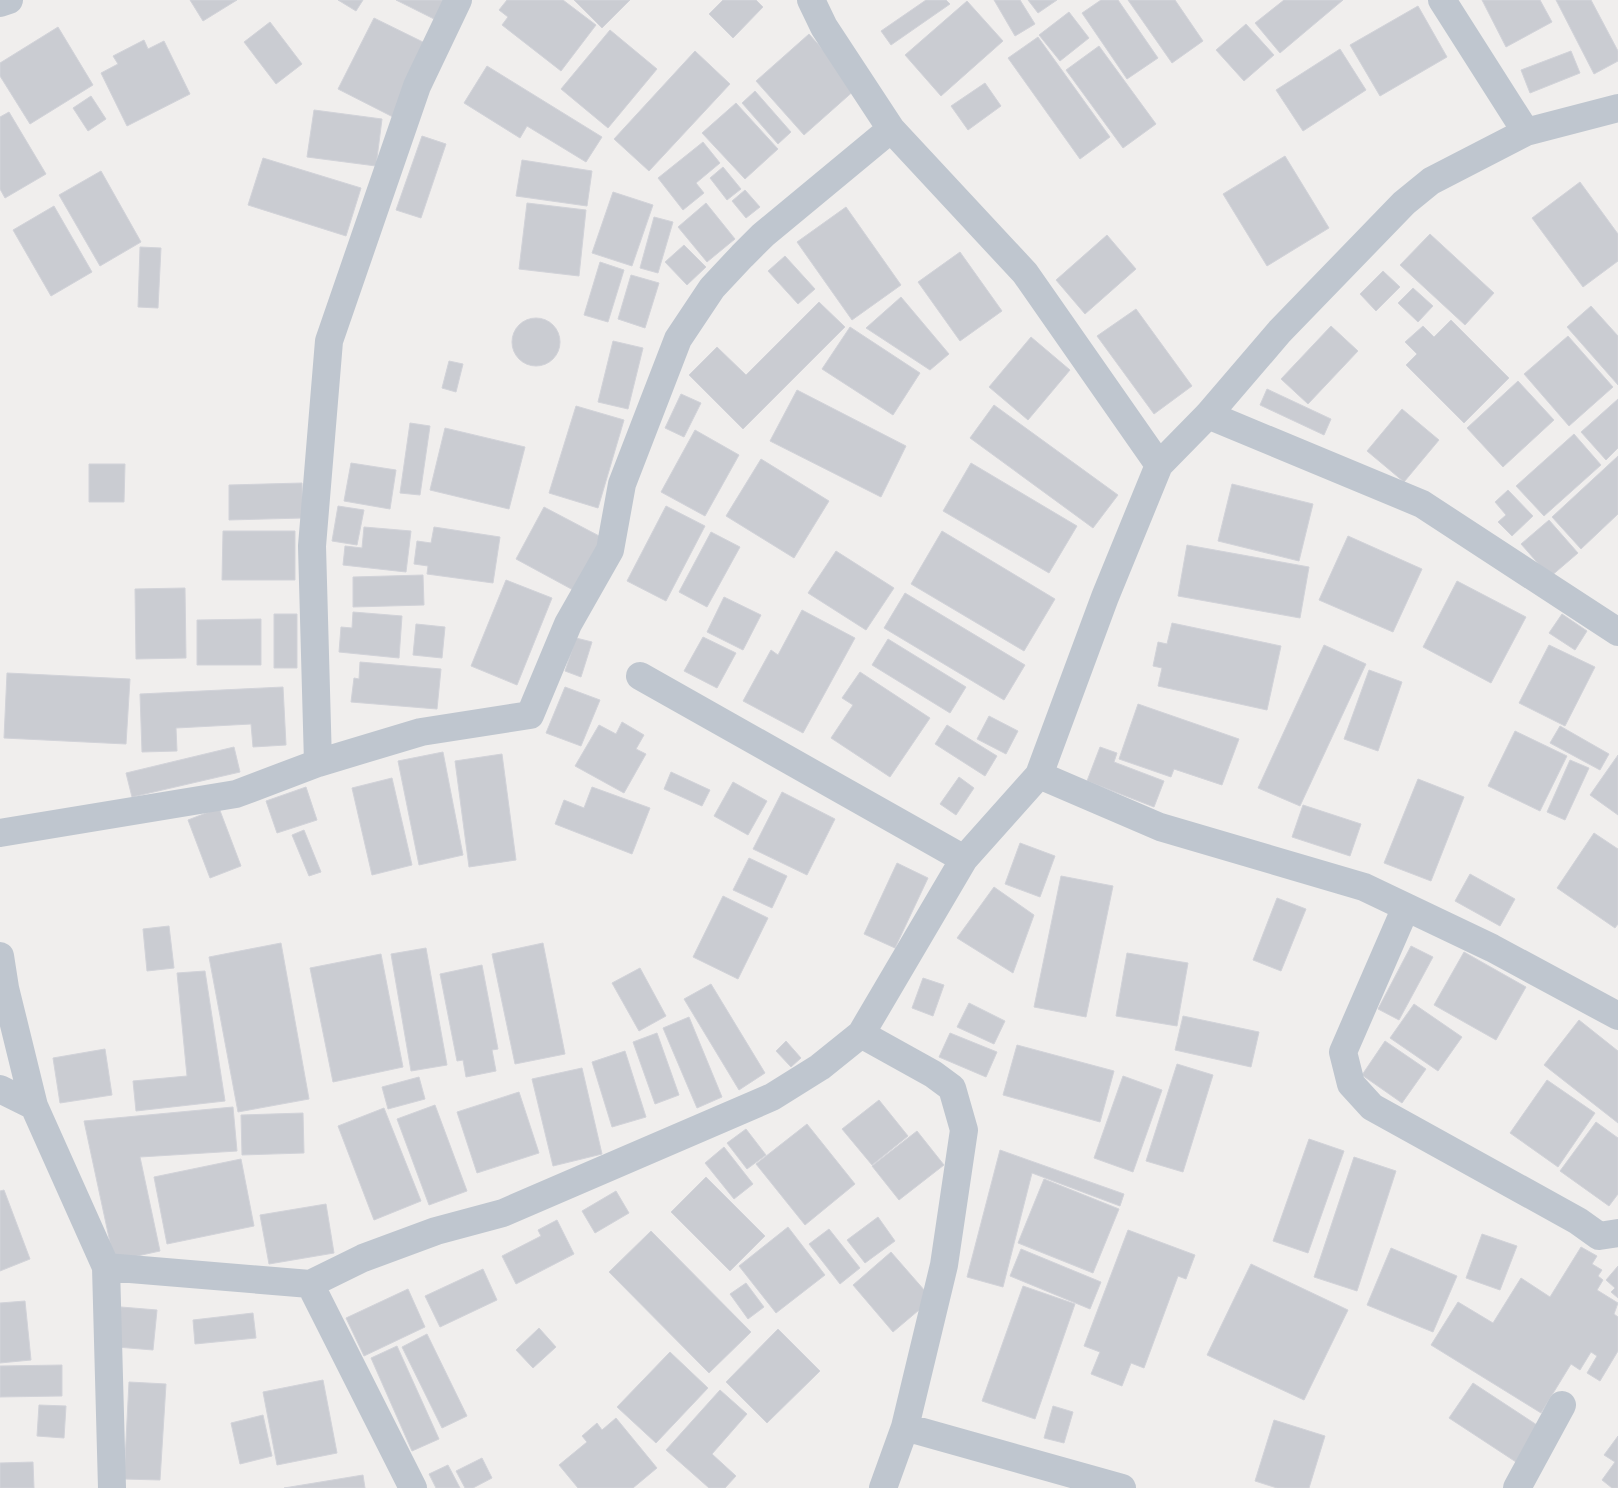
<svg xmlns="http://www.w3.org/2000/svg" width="1618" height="1488" font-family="'Noto Sans',sans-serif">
	<rect width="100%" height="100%" fill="#f0eeed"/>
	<path fill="#caccd2" stroke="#d2d3d9" d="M190,0h47l-34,21z
		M338,0h25l-7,11z
		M396,0h53l-11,21z
		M507,0h56l33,25 -35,46 -59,-46 6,-8 -9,-7z
		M574,0h56l-28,28z
		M723,0h33l7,7 -30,31 -24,-24z
		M926,0h20l4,4 -59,41 -10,-14z
		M994,0h26l15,24 -20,12z
		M1028,0h29l-19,13z
		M1101,0h17l40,58 -31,21 -45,-66z
		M1128,0h47l28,41 -31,22z
		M1284,0h59l-63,53 -25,-30z
		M1482,0h58l12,22 -46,25z
		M1556,0h35l27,51v10l-24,13z
		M967,1l36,40 -62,55 -36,-41z
		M1418,6l29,51 -67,39 -30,-51z
		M1069,12l20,26 -29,23 -21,-26z
		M374,18l57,28 -36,72 -57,-29z
		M270,22l32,42 -26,20 -32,-42z
		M1246,24l28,31 -30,26 -28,-31z
		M58,27l35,58 -63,39 -30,-48v-13z
		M610,30l47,39 -49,59 -47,-39z
		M809,34l48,54 -53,47 -48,-54z
		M1038,37l72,100 -30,22 -72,-101z
		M144,40l4,9 16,-8 26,53 -63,32 -26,-53 17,-9 -5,-8z
		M1099,46l57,78 -33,24 -57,-78z
		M1340,49l26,41 -63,41 -27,-41z
		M695,51l35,33 -81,87 -35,-32z
		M1571,51l9,22 -50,20 -9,-23z
		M487,66l115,71 -16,25 -59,-36 -7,12 -56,-35z
		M985,83l16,23 -33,24 -17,-24z
		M755,91l36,41 -13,12 -36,-41z
		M91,96l15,23 -18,12 -15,-23z
		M736,103l42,46 -33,30 -43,-46z
		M314,110l68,9 -6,47 -69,-9z
		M9,112l37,62 -41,24 -5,-9v-72z
		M422,136l24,8 -25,74 -25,-8z
		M703,142l17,21 -24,20 8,10 -21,17 -25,-32z
		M1285,156l44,72 -62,38 -44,-72z
		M263,158l98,30 -15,48 -98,-31z
		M522,160l70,11 -5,35 -71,-10z
		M723,167l18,22 -14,11 -17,-22z
		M101,171l40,71 -41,24 -41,-71z
		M1580,182l38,52v27l-35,26 -51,-69z
		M745,190l15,17 -14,11 -14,-17z
		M613,192l40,13 -21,61 -40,-13z
		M527,203l59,7 -7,66 -60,-7z
		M706,203l29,36 -28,23 -29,-35z
		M54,206l38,66 -41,24 -38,-66z
		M846,207l55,78 -49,35 -55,-78z
		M654,217l19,5 -15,51 -18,-5z
		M1430,234l64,59 -29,32 -65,-60z
		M1107,235l29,34 -51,45 -29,-34z
		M684,245l22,22 -19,18 -22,-23z
		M140,247l21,1 -3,60 -20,-1z
		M960,252l42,59 -42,30 -42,-59z
		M785,256l30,33 -17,15 -30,-33z
		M600,262l24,8 -16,52 -24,-7z
		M1383,271l17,16 -24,24 -16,-17z
		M631,275l28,8 -14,45 -27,-9z
		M1413,288l20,18 -15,16 -20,-19z
		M901,297l48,57 -19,16 -64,-42z
		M819,302l26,25 -102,102 -54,-54 28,-28 29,28z
		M1591,306l27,30v49l-51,-58z
		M1136,309l56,77 -38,28 -57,-78z
		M512 342a24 24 0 1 1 48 0a24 24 0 1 1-48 0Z
		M1451,320l58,58 -45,45 -58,-58 11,-11 -12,-12 18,-16 11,11z
		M1331,326l27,25 -50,53 -27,-25z
		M850,327l70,46 -27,42 -71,-46z
		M1568,336l45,51 -44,39 -45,-52z
		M1031,337l39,33 -42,50 -39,-33z
		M613,341l30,7 -15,61 -30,-7z
		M449,361l14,3 -7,28 -14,-4z
		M1518,381l36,39 -51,47 -36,-39z
		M1267,389l64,30 -7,16 -64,-30z
		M797,390l109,56 -25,51 -111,-56z
		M681,394l20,9 -17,34 -19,-9z
		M1618,399v49l-12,12 -25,-28z
		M994,405l124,90 -25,33 -123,-90z
		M576,406l48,14 -26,88 -49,-15z
		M1402,409l37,31 -35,42 -37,-31z
		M410,423l20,3 -10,69 -20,-2z
		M445,428l80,19 -16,62 -79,-19z
		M695,430l44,25 -34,61 -44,-24z
		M1574,434l27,31 -57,51 -28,-30z
		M1618,456v58l-37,35 -29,-32z
		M761,459l68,42 -35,57 -68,-42z
		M351,463l45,7 -6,39 -46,-8z
		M971,463l106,63 -28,47 -106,-62z
		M89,464h36l-1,38h-35z
		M302,483l1,35 -74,2v-35z
		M1232,484l81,20 -14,57 -81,-20z
		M1508,490l25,26 -21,20 -14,-14 8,-7 -11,-13z
		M338,506l26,4 -7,35 -25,-4z
		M666,506l39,20 -39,75 -39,-20z
		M544,507l59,31 -28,53 -59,-32z
		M1549,520l29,33 -28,24 -29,-33z
		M364,527l47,4 -5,41 -63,-7 2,-19 17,2z
		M434,527l66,10 -7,46 -66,-9 1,-8 -14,-2 3,-23 14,2z
		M223,531h72v49h-73z
		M942,531l113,68 -31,52 -113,-67z
		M711,532l29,15 -33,60 -28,-15z
		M1348,536l74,33 -29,63 -74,-32z
		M1187,545l122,22 -9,51 -122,-22z
		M836,551l58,37 -28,42 -58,-37z
		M423,575l1,30 -71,2v-30z
		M506,580l46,18 -35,87 -46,-19z
		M1457,581l69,36 -35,66 -68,-36z
		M185,588l1,70 -50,1 -1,-70z
		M905,593l120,72 -21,35 -120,-72z
		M724,597l37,18 -18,35 -36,-18z
		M802,610l53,28 -52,95 -60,-32 28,-51 7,5z
		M353,612l49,4 -3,42 -60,-6 2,-25 11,1z
		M274,614h23v54h-23z
		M1562,614l25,17 -12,19 -26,-17z
		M261,619v46h-64v-45z
		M1172,623l109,23 -14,64 -109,-24 4,-18 -9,-2 5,-24 9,2z
		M416,624l29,3 -3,31 -29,-3z
		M703,637l33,16 -19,35 -33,-17z
		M576,638l16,4 -11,35 -16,-6z
		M888,639l78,48 -16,26 -78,-48z
		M1324,645l42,19 -66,142 -42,-18z
		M1549,645l46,22 -30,59 -46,-23z
		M360,662l81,7 -4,40 -86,-7 3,-24 5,1z
		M1369,670l33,12 -24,69 -34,-12z
		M860,672l70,46 -40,59 -59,-39 22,-33 -11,-7z
		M7,673l123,6 -4,65 -122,-6z
		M283,687l3,58 -33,2 -2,-23 -75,4 1,23 -35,1 -2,-58z
		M565,687l35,13 -19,46 -35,-13z
		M1138,704l101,35 -17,46 -48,-16 -3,8 -52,-18z
		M989,716l29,15 -12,23 -29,-15z
		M622,722l22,13 -8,14 10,5 -22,39 -49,-27 24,-41 17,9z
		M947,725l50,31 -12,20 -50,-32z
		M1560,726l49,28 -9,16 -50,-27z
		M1515,731l52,25 -27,55 -52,-25z
		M234,747l6,25 -108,25 -6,-24z
		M1100,747l17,6 -3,9 50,19 -10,26 -67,-26z
		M443,752l20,103 -44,10 -21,-104z
		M502,754l14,106 -47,7 -14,-106z
		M1618,755v60l-28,-20z
		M1570,760l19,8 -24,52 -18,-8z
		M671,772l39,18 -8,16 -38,-17z
		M959,777l15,11 -18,27 -16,-11z
		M392,778l20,87 -40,10 -20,-87z
		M1418,779l46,18 -33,84 -47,-18z
		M733,782l34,19 -19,34 -34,-19z
		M306,787l11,33 -40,13 -11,-32z
		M592,787l58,21 -18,46 -77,-30 9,-24 20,8z
		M782,792l53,27 -28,56 -54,-26z
		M1303,805l58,19 -11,32 -58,-19z
		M219,808l22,58 -31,12 -22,-58z
		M304,830l17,42 -12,4 -17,-41z
		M1594,833l24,16v75l-3,4 -58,-40z
		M1020,843l35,13 -15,41 -35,-13z
		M749,858l38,18 -15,32 -39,-18z
		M897,863l31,15 -33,70 -31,-14z
		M1470,874l45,25 -15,27 -45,-25z
		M1061,876l52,10 -27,131 -52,-10z
		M994,887l40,28 -21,58 -56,-35z
		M723,896l45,22 -30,61 -45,-22z
		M1277,898l29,11 -25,62 -28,-11z
		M169,926l5,42 -27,3 -4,-42z
		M281,943l28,156 -71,13 -29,-155z
		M543,943l22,111 -50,10 -23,-110z
		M1411,946l22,11 -34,63 -21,-11z
		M426,948l21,117 -36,6 -20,-117z
		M1464,952l62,35 -30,53 -62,-35z
		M1127,953l61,10 -11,63 -61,-10z
		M381,954l22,113 -70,15 -23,-114z
		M482,965l16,84 -6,1 4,21 -30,6 -3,-17 -6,1 -17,-87z
		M640,968l26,48 -27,15 -27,-48z
		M205,971l20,130 -89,10 -3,-30 54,-5 -10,-103z
		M923,978l21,7 -11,31 -21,-8z
		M711,984l54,89 -26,17 -55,-91z
		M969,1003l36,18 -11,23 -37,-17z
		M1414,1004l48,33 -24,34 -48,-33z
		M1183,1016l76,16 -8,35 -76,-17z
		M689,1017l33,80 -25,11 -34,-80z
		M1579,1020l39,31v72l-74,-58z
		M657,1033l22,62 -24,9 -22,-62z
		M950,1033l47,19 -11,25 -47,-20z
		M786,1041l15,17 -10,9 -15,-16z
		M1385,1041l41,28 -24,34 -40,-28z
		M1017,1045l97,26 -14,51 -97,-27z
		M105,1049l7,46 -52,8 -7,-45z
		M625,1051l21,66 -34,10 -20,-65z
		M1177,1064l36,11 -30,97 -37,-11z
		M582,1068l20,86 -49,12 -21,-87z
		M1123,1076l39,14 -29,82 -39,-14z
		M419,1077l6,22 -37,10 -6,-22z
		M1547,1080l48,33 -37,54 -48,-34z
		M519,1092l20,61 -62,20 -20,-61z
		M879,1100l29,36 -36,29 -30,-36z
		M435,1105l32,86 -38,14 -32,-86z
		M233,1107l4,44 -97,6 20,94 -46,10 -30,-140z
		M384,1108l37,93 -47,19 -36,-94z
		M303,1113l1,40 -62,2 -1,-40z
		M1596,1122l22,16v56l-9,12 -49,-35z
		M807,1124l48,60 -50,41 -49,-61z
		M746,1129l20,26 -19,14 -20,-26z
		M917,1131l27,34 -45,35 -27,-34z
		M1309,1139l35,12 -36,102 -35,-12z
		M724,1147l29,37 -19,15 -29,-36z
		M1000,1150l124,44 -4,12 -88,-33 -29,114 -36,-10z
		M1354,1157l42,14 -39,120 -43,-14z
		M241,1159l13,67 -87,18 -13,-67z
		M706,1177l59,59 -35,35 -59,-59z
		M1044,1179l75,30 -26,64 -75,-30z
		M4,1190l26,69 -30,12v-80z
		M616,1191l13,22 -34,20 -13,-22z
		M326,1204l8,49 -65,11 -9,-49z
		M878,1217l17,24 -30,22 -18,-23z
		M557,1220l17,34 -58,30 -14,-28 39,-20 -3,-6z
		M788,1227l37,48 -49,38 -37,-47z
		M829,1229l31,39 -20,16 -31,-40z
		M1128,1230l67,25 -9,24 -8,-3 -34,92 -13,-5 -9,23 -31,-12 9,-22 -16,-6z
		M651,1231l100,101 -42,41 -100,-101z
		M1482,1234l35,12 -17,44 -34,-12z
		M1581,1247l16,9 -5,8 10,6 -4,6 5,4 -6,10 21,13 -4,11 4,3v34l-18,30 -13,-8 10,-17 -6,-4 -11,18 -9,-6 -30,49 -110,-68 27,-43 35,21 28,-45 29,19z
		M1391,1248l66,28 -24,56 -66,-27z
		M1021,1249l80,33 -11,27 -80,-33z
		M891,1252l41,47 -39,33 -40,-47z
		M1251,1264l97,46 -44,90 -97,-45z
		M1618,1266v32l-7,-6 4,-4 -9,-8z
		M483,1269l14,31 -57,27 -15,-31z
		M746,1283l18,24 -16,12 -18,-25z
		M1023,1286l52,18 -40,115 -53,-18z
		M408,1289l17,38 -61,29 -18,-38z
		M25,1301l6,59 -31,3v-60z
		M121,1307l36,3 -4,40 -36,-3z
		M253,1313l3,25 -61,6 -2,-24z
		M539,1328l17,19 -23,21 -17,-18z
		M778,1329l42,42 -53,52 -41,-41z
		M427,1334l40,82 -25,12 -40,-81z
		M397,1346l42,93 -27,12 -41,-93z
		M670,1352l38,36 -52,55 -39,-36z
		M62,1365v31l-62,1v-31z
		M323,1380l14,73 -60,12 -14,-73z
		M129,1382l37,2 -6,96 -36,-1z
		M1473,1383l67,44 -24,35 -67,-44z
		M720,1390l27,24 -35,40 24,22 -11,12h-16l-43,-38z
		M39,1405l27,1 -2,32 -27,-2z
		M1053,1406l20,6 -9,31 -20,-5z
		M263,1415l9,41 -32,8 -9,-41z
		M616,1418l41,50 -24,20h-55l-19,-23 28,-23 -5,-6 15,-13 5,7z
		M1274,1420l51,16 -16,52h-32l-22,-7z
		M1618,1436v52h-6l-10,-8 13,-18 -11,-7z
		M482,1458l10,20 -19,10h-8l-9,-17z
		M33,1462l1,26h-34v-25z
		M448,1465l12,23h-24l-7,-14z
		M363,1475l2,13h-81z"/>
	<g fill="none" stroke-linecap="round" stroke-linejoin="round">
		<path stroke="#bfc6cf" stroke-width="28" d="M811,0l13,27 67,102 134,144 134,192
			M1442,0l84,132
			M0,3l9,-3
			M1208,415l214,89 196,128
			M640,676l324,183
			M318,763l-6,-217 17,-205 88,-255 41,-86
			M1039,775l121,52 204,60 128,61 126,68
			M0,833l236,-39 82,-31 103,-31 109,-17 38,-91 42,-74 12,-66 56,-145 34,-51 30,-32 21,-21 128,-106
			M1406,907l-63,145 8,32 21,23 206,114 21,15 19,-3
			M0,956l5,32 29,118
			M861,1034l72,40 19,14 12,42 -20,135 -39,162 -22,61
			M0,1089l34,17 72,161 6,221
			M106,1267l204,17 53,-26 73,-27 67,-18 269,-116 48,-30 41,-33 103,-175 75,-84 66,-178 54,-132 49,-50 72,-84 124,-128 27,-22 95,-49 92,-24
			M310,1284l103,204
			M905,1427l217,61
			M1517,1488l45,-83"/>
	</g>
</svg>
